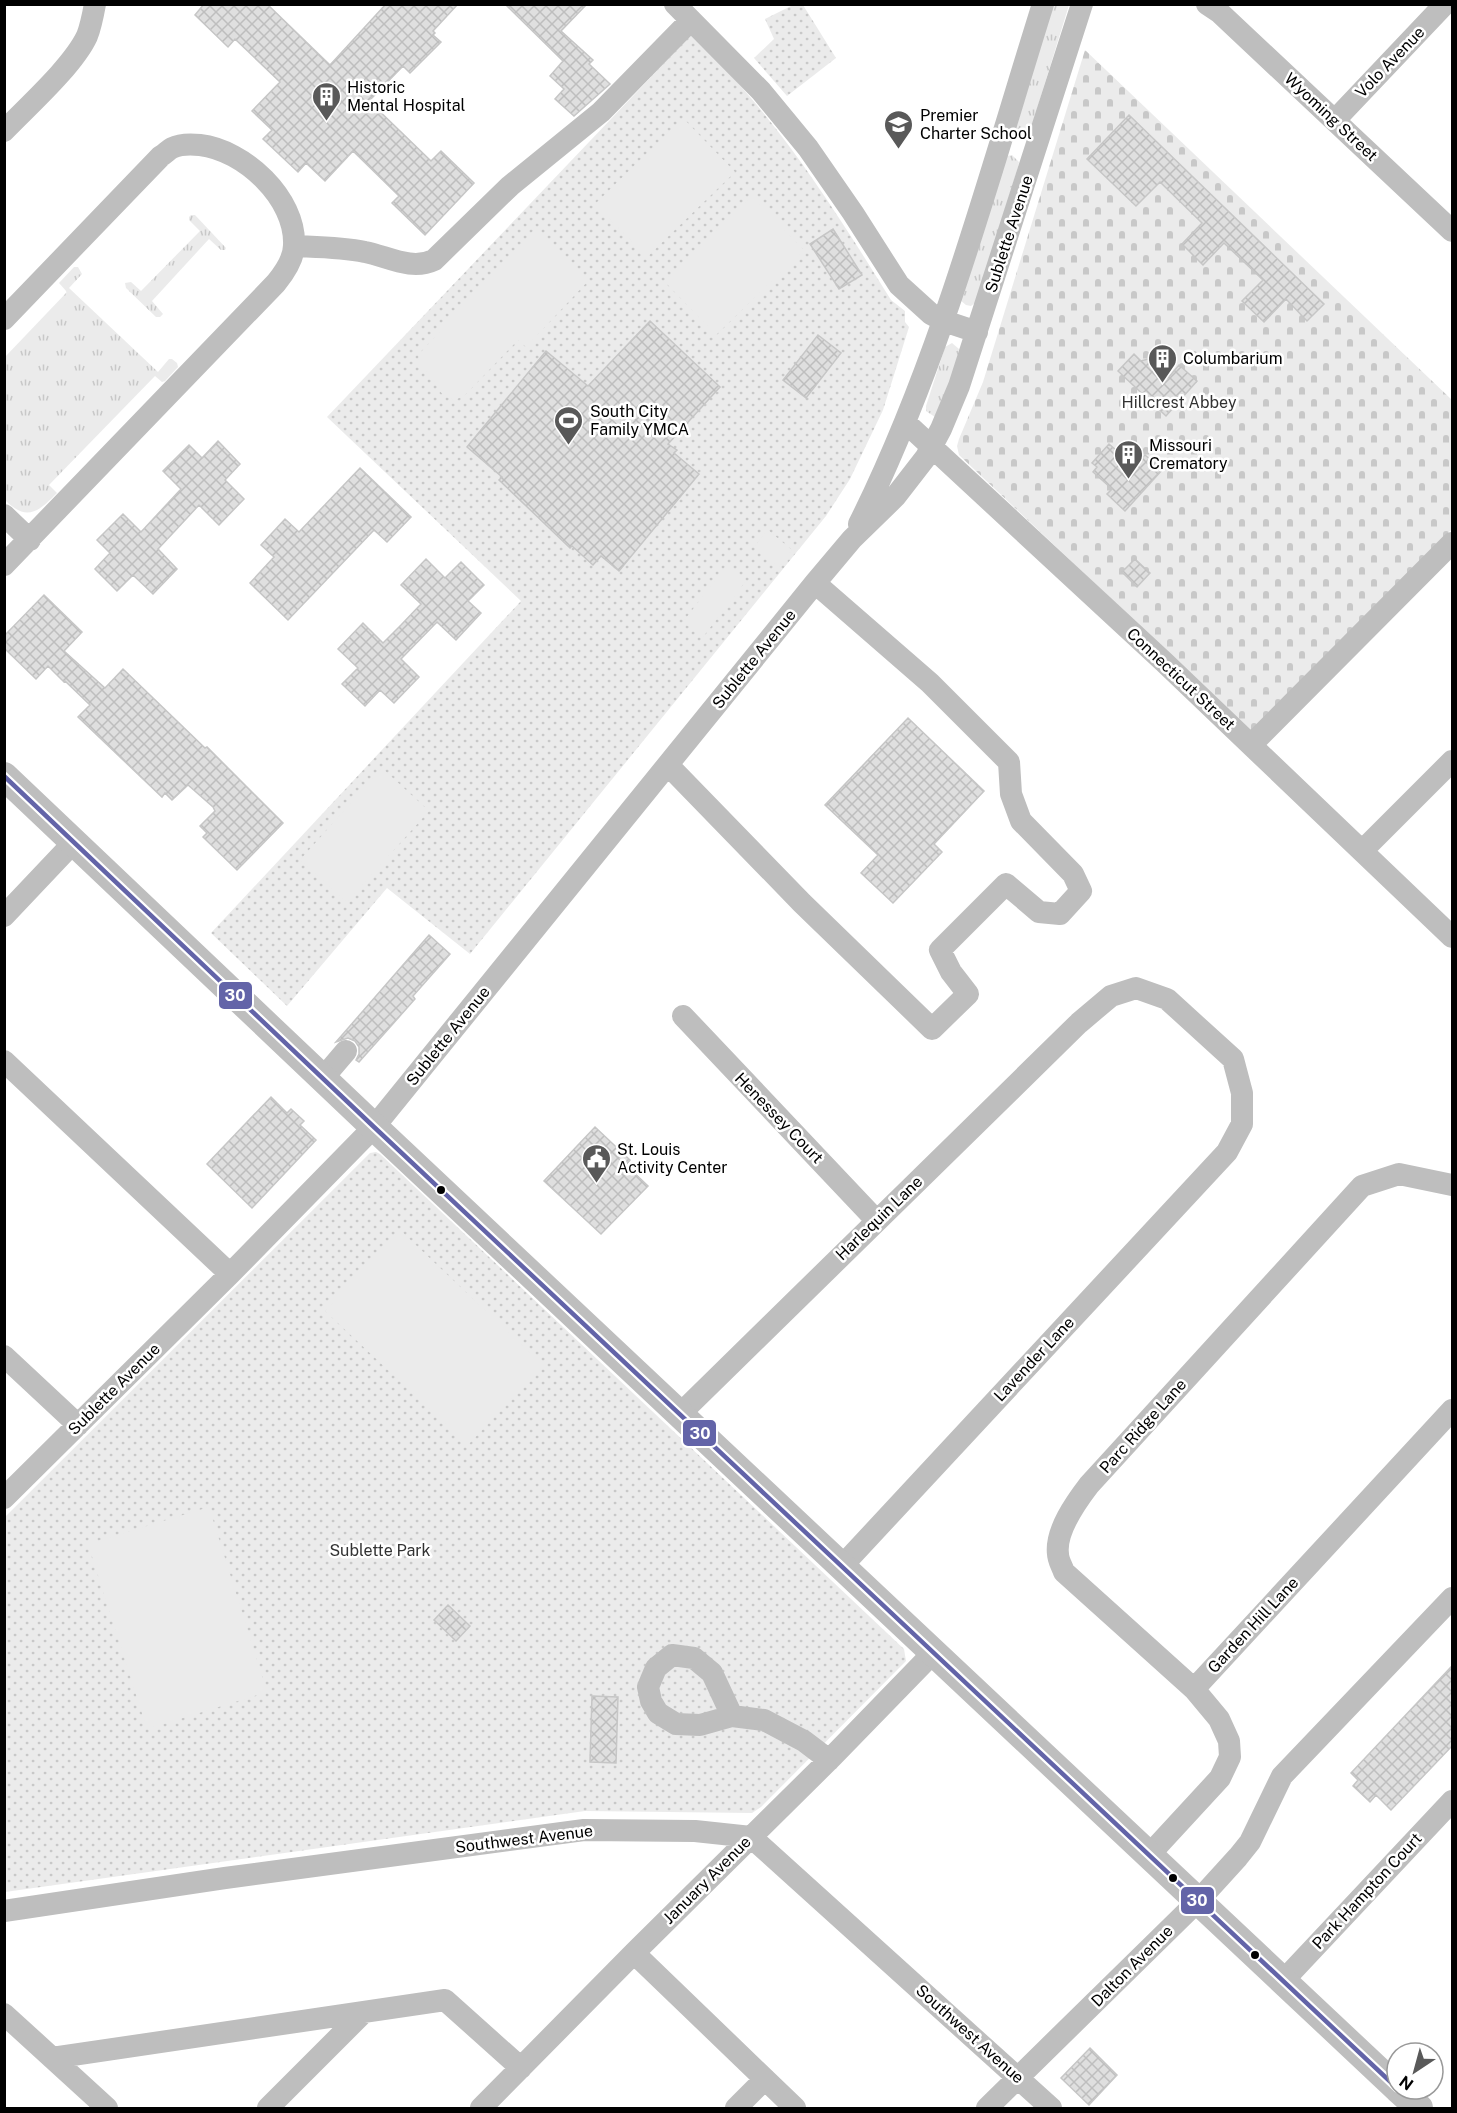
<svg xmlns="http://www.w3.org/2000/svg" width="1457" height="2113" font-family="'Public Sans',sans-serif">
	<defs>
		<pattern id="grass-tufts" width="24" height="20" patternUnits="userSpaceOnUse" patternTransform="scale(1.5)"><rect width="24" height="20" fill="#ebebeb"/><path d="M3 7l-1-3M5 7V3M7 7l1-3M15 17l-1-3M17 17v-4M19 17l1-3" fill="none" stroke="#c8c8c8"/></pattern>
		<pattern id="cemetery-stones" width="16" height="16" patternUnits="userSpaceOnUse" patternTransform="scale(1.5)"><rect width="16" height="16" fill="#ebebeb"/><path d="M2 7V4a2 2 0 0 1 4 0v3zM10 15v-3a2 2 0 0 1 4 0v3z" fill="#c8c8c8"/></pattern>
		<pattern id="park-dots" width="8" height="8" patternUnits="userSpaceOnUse" patternTransform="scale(1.5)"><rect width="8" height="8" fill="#ebebeb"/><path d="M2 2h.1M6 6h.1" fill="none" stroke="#c8c8c8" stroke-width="1.8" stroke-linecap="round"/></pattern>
		<pattern id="building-cross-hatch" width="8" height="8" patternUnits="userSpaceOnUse" patternTransform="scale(1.5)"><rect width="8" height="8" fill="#dfdfdf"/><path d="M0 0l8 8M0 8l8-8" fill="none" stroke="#bebebe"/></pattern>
	</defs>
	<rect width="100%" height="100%" fill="#fff"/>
	<path fill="url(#grass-tufts)" d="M1052,5h17l-37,120 -4,5 -6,1 -6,-2z
		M1012,155l7,7 -1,5 -42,135 -5,4 -5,-1 -6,-5 47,-144z
		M191,215h4l31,33 -1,2h-4l-12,-11 -57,62 11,13 -3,3h-4l-30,-29 -1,-5 6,-1 10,9 59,-60 -11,-11v-3z
		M74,267h4l4,7 -13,14 89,84 11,-13h3l5,4 1,4 -13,14 -3,1 -7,-6 -106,109 8,8c-19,19 -30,29 -52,7v-143l62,-65 -8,-9z
		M952,343l7,6 -7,32 -17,36 -9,-6v-5l19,-59z"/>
	<path fill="url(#cemetery-stones)" d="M1085,50l367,350v129l-200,203 -293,-277 -2,-9 2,-7 24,-57z"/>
	<path fill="url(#park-dots)" d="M803,5l33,53 -49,38 -33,-38 20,-19 -9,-20 28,-14z
		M691,35c82,76 141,170 200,265l14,11v11l4,5 -26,83 -33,69 -24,37 -356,438 -83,-66 -100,118 -76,-73 310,-332 -194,-184z
		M376,1152l4,2 524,495 2,12 -145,146 -9,6 -167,-2 -580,81 -1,-374 366,-365z"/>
	<path fill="#ebebeb" d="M683,118l52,54 -88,85 -52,-53z
		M752,196l52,54 -88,85 -52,-54z
		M534,230l55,50 -63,67 -8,-7 -53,55 -10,5c-18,-5 -14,-11 -23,-23 -7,-9 -16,-11 -13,-23z
		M768,530l24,20 -13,17 -25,-20z
		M725,567l20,15 -42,55 -20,-15z
		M382,768l47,43 -82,91 -47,-42z
		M400,1230l143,135 -75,80 -143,-134z
		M209,1507l58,185 -120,37 -59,-185z"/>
	<path fill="url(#building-cross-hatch)" stroke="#c6c6c6" stroke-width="1.5" d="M204,4h63l63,61 56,-61h72l-25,27 2,2 -2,2 8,7 -31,31 -7,-7 -34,35 62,60 10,-10 33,32 -49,52 -33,-32 7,-7 -46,-45 -28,30 -19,-18 -8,9 -35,-33 9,-9 -20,-19 28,-29 -45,-43 -7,8 -33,-32z
		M505,4h82l-26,27 32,29 -4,4 21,20 -36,32 -19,-17 9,-10 -14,-13 13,-15z
		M1129,115l195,189 -17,17 -21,-22 -22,23 -22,-21 21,-21 -39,-37 -21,22 -21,-21 20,-21 -42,-41 -24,24 -49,-47z
		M833,229l29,46 -23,14 -29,-45z
		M650,321l70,66 -52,57 9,6 -3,3 25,21 -80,97 -18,-15 -8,9 -21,-19 -2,2 -71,-68 3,-3 -35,-30 79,-96 42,35z
		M818,335l23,18 -35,45 -23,-18z
		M1134,354l7,7 7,-2 9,3 11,16 11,-13 18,16 -31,35 -48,-45z
		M218,441l22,23 -15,16 19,19 -25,26 -20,-20 -26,28 -15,16 19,20 -24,25 -20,-19 -16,16 -22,-22 15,-16 -13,-13 26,-26 18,18 40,-43 -18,-18 26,-26 13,13z
		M1109,444l7,6 3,-4 19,16 7,-7 17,15 -37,41 -18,-17 5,-5 -19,-17 4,-5 -5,-4z
		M360,468l51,49 -24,25 -13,-12 -86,90 -38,-37 24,-26 -13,-12 24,-26 14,13z
		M426,559l19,19 16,-16 23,23 -16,16 13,12 -25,27 -19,-18 -36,37 18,18 -25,26 -14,-13 -15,16 -23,-22 16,-16 -20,-19 25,-26 20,20 18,-18 20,-21 -20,-19z
		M1135,559l15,14 -13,14 -15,-15z
		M44,595l38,37 -18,19 41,37 18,-19 82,79 2,-1 76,76 -46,47 -34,-33 4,-4 -7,-7 15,-15 -2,-4 -25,-22 -16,15 -7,-7 -3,4 -84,-80 12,-12 -25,-24 -1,1 -16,-16 -12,13 -32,-31v-12z
		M908,718l76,73 -50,53 8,8 -49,51 -32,-30 17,-18 -53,-50z
		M429,935l21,19 -37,42 2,3 -56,63 -3,-2 3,-6v-7l-4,-6 -7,-3 -12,4z
		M271,1097l16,16 4,-4 13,12 -4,4 16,15 -64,68 -45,-44z
		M595,1127l35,33 -4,5 22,21 -47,48 -57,-53z
		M448,1605l22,21 -14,15 -22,-21z
		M1452,1666v80l-61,64 -15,-15 -6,7 -17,-16 5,-6 -7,-7z
		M592,1696l26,1 -2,66 -26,-1z
		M1090,2048l27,27 -28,30 -28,-27z"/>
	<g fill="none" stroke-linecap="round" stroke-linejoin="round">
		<path stroke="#bebebe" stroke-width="22" d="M675,4l86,87 47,57 45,65 46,72 32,29 13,7 33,11
			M1207,4l12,8 233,219
			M1335,120l110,-116
			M4,131c24,-25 69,-65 83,-95 4,-10 6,-21 8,-32
			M295,246c23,1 47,1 70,6 22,4 46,19 69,8l76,-74 91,-74 90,-92
			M4,319l157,-163c4,-2 7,-6 11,-8 8,-4 19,-4 28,-3 44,5 96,53 94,100 0,14 -9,27 -18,38l-272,282
			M906,423l258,239 288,275
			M4,515l26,25
			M859,524c82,-165 129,-345 184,-520
			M1251,745l201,-202
			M668,765l134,138 130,126 36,-35 -17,-22 -11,-22 66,-66 33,28 21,2 21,-23 -8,-17 -52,-53 -10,-27 -2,-32 -79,-79 -115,-100
			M1362,851l90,-90
			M4,916l70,-74
			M683,1016l193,204
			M4,1061l226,213
			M323,1078l23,-27
			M4,1356l74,69
			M680,1414l399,-391 32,-27 25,-8 31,11 66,60 9,34v31l-15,28 -385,414
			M4,1498l226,-224 144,-147 441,-544 37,-44 43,-42 31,-40 15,-28 18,-43 123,-382
			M1194,1689l258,-279
			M732,1716l-32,9 -24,-1 -18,-11 -7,-12 -3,-14 8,-19 16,-13 22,3 18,15 20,43 32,4 40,21 25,19
			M1149,1855l71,-77 10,-21 -1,-16 -10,-22 -25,-30 -130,-117c-2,-6 -6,-12 -6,-18 -3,-23 18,-52 31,-69l273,-299 37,-12 53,11
			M4,1911l221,-33 359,-48 111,1 56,6 300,271
			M634,1953l161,155
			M1282,1982l170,-181
			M4,2014l103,94
			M52,2058l393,-58 76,68
			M268,2108l96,-96
			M481,2108l153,-155 199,-197 101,-104
			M736,2108l29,-29
			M987,2108l211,-207 40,-44 12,-15 32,-66 170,-178"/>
		<path stroke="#bebebe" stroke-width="28" d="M4,776l370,351 1023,961
			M1398,2089l21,19"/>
		<defs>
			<path id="bus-1" d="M4,776l370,351 1023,961"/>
		</defs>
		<use href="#bus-1" stroke="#fff" stroke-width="9"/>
		<use href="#bus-1" stroke="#6364a8" stroke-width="4.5"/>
	</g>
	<defs>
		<symbol id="building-pin" viewBox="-11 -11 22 30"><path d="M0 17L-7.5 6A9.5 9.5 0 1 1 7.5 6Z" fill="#595959" stroke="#fff"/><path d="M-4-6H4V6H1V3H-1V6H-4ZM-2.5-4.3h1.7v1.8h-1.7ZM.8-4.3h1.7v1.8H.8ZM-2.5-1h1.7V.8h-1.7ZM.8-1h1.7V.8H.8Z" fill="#fff"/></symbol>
		<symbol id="school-pin" viewBox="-11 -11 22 30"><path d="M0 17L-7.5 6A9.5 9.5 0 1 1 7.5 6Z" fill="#595959" stroke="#fff"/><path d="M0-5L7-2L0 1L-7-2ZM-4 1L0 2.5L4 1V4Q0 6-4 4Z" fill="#fff"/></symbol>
		<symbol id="stadium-pin" viewBox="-11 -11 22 30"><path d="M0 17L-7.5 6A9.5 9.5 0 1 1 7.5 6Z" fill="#595959" stroke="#fff"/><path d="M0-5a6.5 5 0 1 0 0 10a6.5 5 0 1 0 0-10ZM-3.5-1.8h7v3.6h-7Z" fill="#fff"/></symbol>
		<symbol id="civic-pin" viewBox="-11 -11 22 30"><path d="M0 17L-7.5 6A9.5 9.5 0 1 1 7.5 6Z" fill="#595959" stroke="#fff"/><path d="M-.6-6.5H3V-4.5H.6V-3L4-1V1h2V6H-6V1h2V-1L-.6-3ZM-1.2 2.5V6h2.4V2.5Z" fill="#fff"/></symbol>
	</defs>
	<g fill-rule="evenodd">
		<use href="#building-pin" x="310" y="80" width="33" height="45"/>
		<use href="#school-pin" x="882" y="108" width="33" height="45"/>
		<use href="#building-pin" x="1146" y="342" width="33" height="45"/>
		<use href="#stadium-pin" x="552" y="404" width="33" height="45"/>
		<use href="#building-pin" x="1112" y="438" width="33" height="45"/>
		<use href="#civic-pin" x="580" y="1142" width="33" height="45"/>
	</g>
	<g fill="#000" stroke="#fff" stroke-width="2">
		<circle cx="441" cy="1190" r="5"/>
		<circle cx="1173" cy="1878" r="5"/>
		<circle cx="1255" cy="1955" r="5"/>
	</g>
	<g text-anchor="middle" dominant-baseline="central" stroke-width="5" stroke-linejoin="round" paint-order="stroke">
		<g font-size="16" fill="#000" stroke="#fff">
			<text transform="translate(1390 62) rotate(-46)">Volo Avenue</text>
			<text transform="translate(1331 117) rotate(43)">Wyoming Street</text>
			<text transform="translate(1009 234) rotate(-72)">Sublette Avenue</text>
			<text transform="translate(754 659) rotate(-51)">Sublette Avenue</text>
			<text transform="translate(1181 679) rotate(43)">Connecticut Street</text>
			<text transform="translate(448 1036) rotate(-51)">Sublette Avenue</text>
			<text transform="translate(779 1118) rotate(46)">Henessey Court</text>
			<text transform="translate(879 1218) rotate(-44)">Harlequin Lane</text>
			<text transform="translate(1034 1359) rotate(-47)">Lavender Lane</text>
			<text transform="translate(114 1389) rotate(-45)">Sublette Avenue</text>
			<text transform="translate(1143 1426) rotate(-48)">Parc Ridge Lane</text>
			<text transform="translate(1253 1625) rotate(-47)">Garden Hill Lane</text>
			<text transform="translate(524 1839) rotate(-7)">Southwest Avenue</text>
			<text transform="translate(707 1880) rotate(-45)">January Avenue</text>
			<text transform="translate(1367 1891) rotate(-47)">Park Hampton Court</text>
			<text transform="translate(1132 1966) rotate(-45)">Dalton Avenue</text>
			<text transform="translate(970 2034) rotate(42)">Southwest Avenue</text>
		</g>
		<g font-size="16" fill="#000" stroke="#fff" text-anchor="start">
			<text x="347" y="87">Historic<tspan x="347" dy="18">Mental Hospital</tspan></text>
			<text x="920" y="115">Premier<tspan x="920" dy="18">Charter School</tspan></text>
			<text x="1183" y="358">Columbarium</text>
			<text x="590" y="411">South City<tspan x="590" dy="18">Family YMCA</tspan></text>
			<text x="1149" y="445">Missouri<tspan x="1149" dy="18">Crematory</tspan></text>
			<text x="617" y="1149">St. Louis<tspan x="617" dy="18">Activity Center</tspan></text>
		</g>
		<g font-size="16" fill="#323232" stroke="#fff">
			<text x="1179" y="402">Hillcrest Abbey</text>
			<text x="380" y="1550">Sublette Park</text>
		</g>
	</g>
	<g stroke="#fff" stroke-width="2">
		<rect x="218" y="981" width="35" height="29" rx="6" fill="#6364a8"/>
		<rect x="682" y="1419" width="35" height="28" rx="6" fill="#6364a8"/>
		<rect x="1180" y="1886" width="35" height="29" rx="6" fill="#6364a8"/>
	</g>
	<g font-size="16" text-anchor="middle" font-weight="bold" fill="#fff">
		<text x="235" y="1001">30</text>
		<text x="700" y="1439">30</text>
		<text x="1197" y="1906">30</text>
	</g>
	<rect width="1457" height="2113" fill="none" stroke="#000000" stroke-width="12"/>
	<g transform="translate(1415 2071) rotate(216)"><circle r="28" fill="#ffffff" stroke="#999999" stroke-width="1.5"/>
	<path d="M0-4.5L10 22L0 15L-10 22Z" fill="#595959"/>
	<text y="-9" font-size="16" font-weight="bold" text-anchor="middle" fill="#000000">N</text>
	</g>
</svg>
